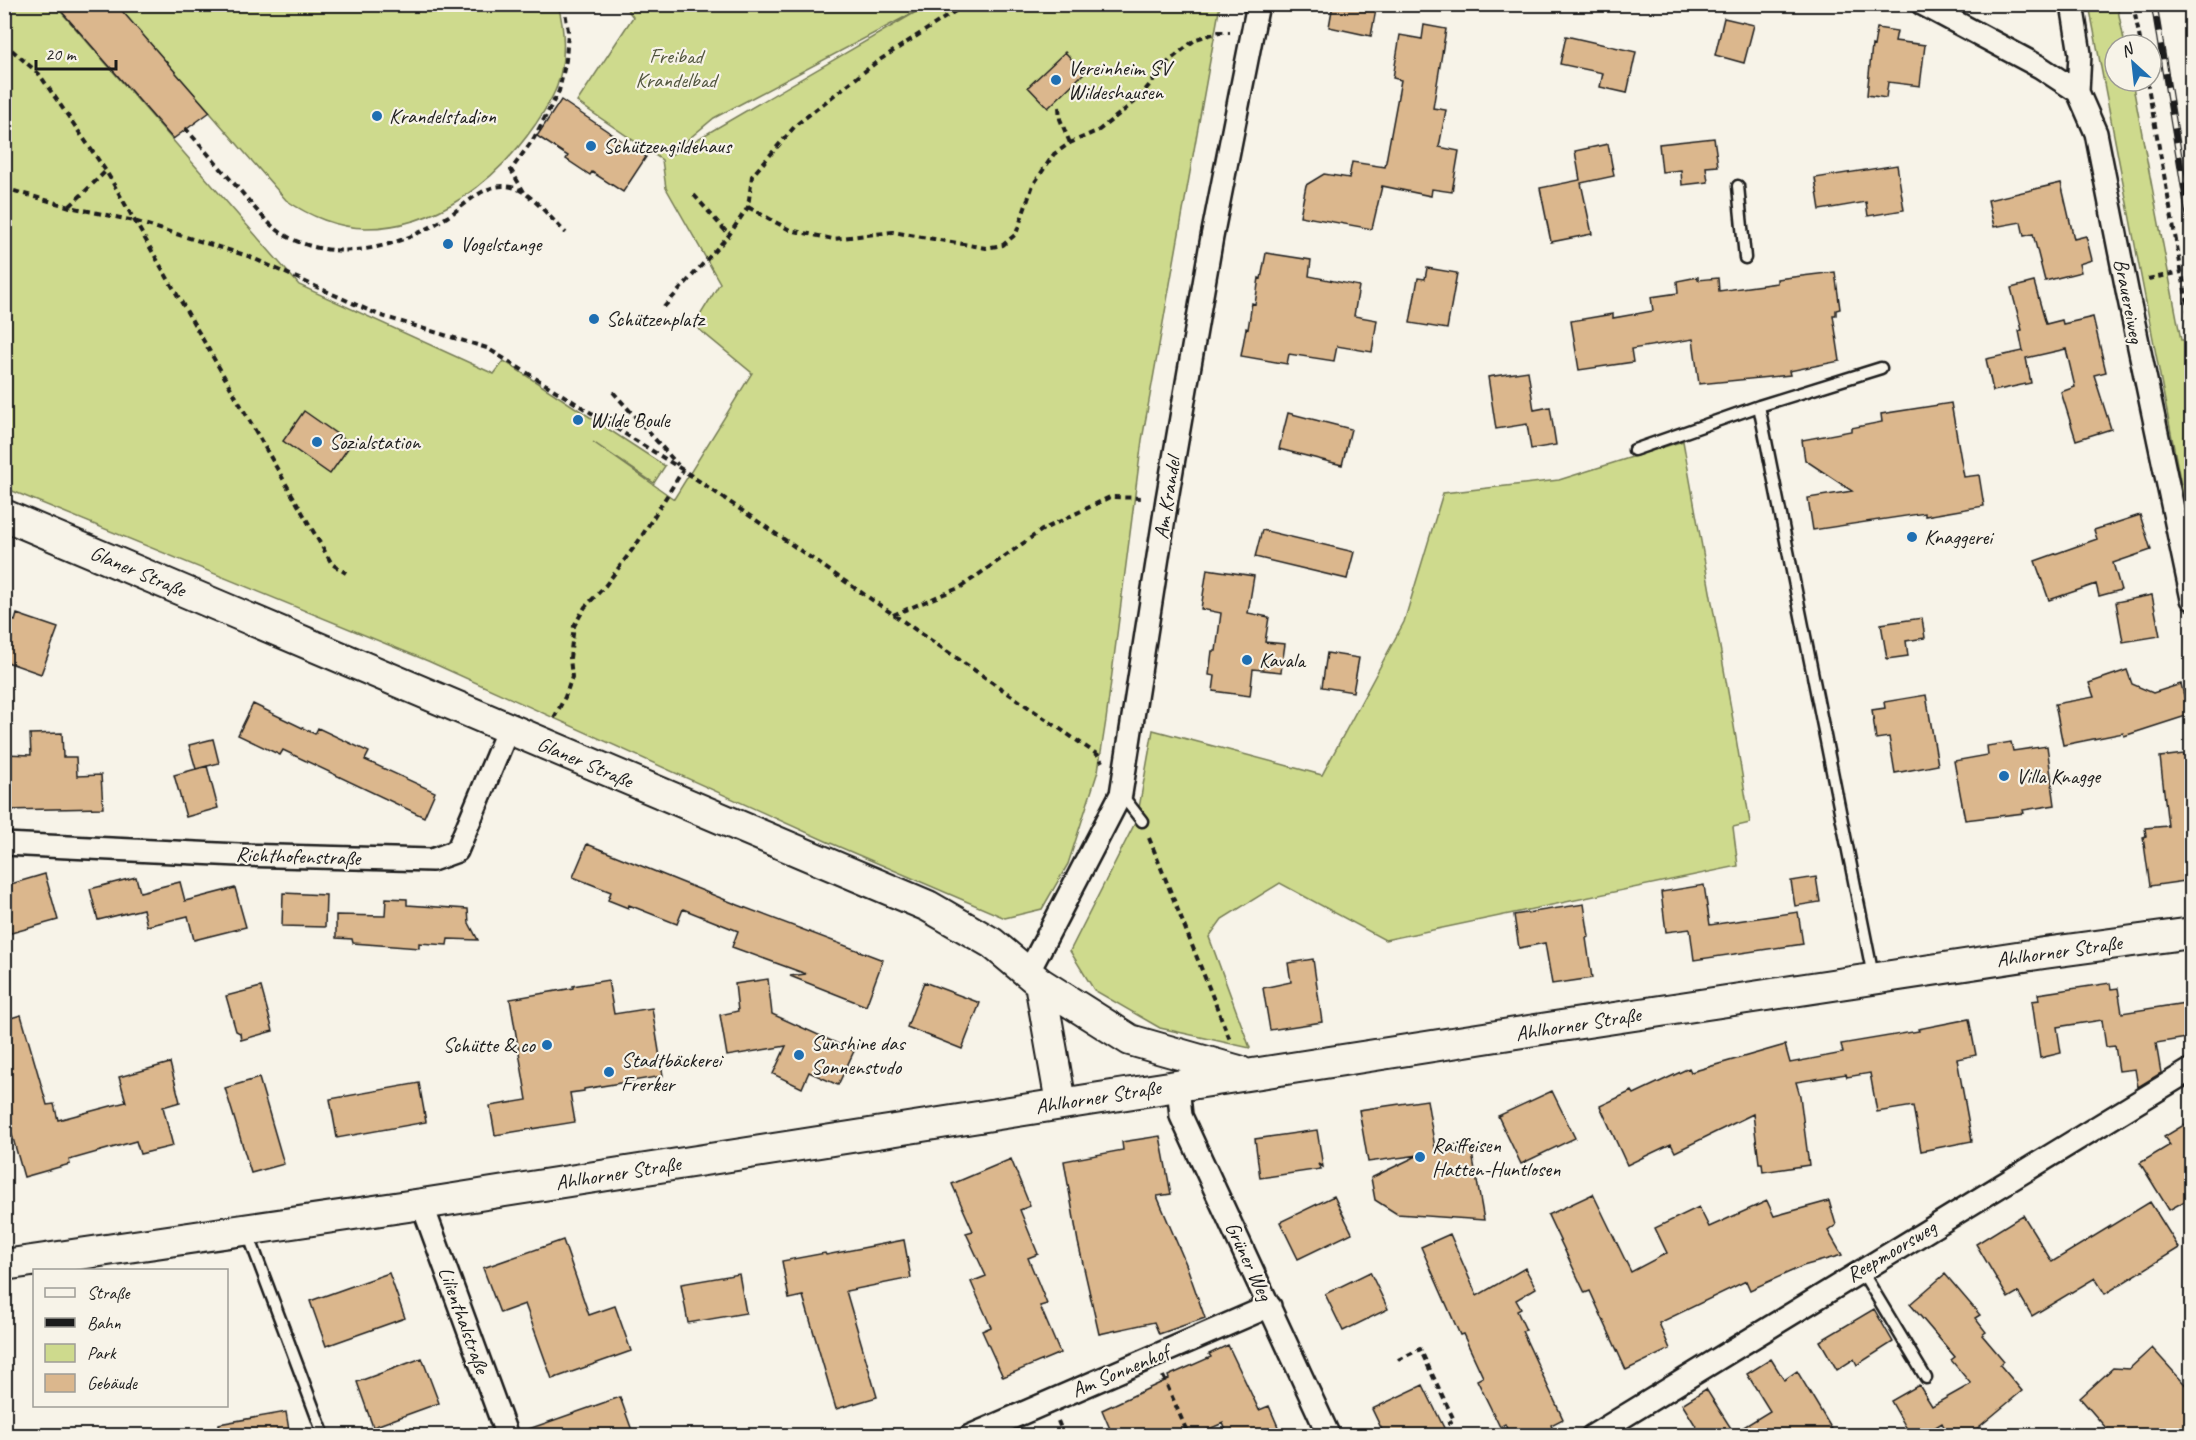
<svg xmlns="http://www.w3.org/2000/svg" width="2196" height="1440" font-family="Caveat,sans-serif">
	<rect width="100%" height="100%" fill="#f7f3e8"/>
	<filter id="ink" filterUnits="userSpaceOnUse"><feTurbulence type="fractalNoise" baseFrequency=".0167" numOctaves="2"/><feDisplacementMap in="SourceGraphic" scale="12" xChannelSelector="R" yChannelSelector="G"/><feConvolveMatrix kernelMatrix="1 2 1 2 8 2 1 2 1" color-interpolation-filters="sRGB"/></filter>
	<g filter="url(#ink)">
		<path fill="#ceda8d" stroke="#757b54" stroke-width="1.5" fill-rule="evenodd" d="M4,5h51l244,280 195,89 10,-13 161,105 -11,17 -61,-41 81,57 78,-126 -58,-48 26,-42 -54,-95 -4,-28 -85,-58 56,-85 -9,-12h596l-78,435 -36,280 -8,51 -30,93 -26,45 -37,9 -177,-76 -400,-181 -423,-173zM916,11v1l-249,145 47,-39z
			M116,5h442c7,25 8,55 -1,81 -5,14 -14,27 -22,39 -39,56 -98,103 -169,103 -28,0 -57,-12 -80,-28z
			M2089,5h28l8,40h-10v36h17l49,259h6l4,19v178z
			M1683,441l49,273 18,109 -17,4 5,39 -353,74 -105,-57 -58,36 -13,18 41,111 -90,-20 -66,-38 -24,-39 67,-132 16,-89 169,45 82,-153 39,-129 116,-13z"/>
		<path fill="#dbb78d" stroke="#1c1c1c" stroke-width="1.5" d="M55,4h61l94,108 -37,27z
			M1333,4h44l-6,32 -42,-9z
			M1724,18l30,7 -10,38 -29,-8z
			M1424,25l22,4 -13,79 13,2 -7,37 20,4 -7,41 -20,-3 -1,7 -49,-10 -10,43 -72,-13 6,-31 18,-11 25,4 3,-16 33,5 16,-87 -8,-2 7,-43 22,4z
			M1877,28l20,3 -2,10 30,4 -5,41 -32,-4 -2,16 -19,-3 5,-50 2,1z
			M1566,36l70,16 -9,41 -27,-6 3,-14 -43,-9z
			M1065,52l19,21 -36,35 -20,-21z
			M561,100l85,57 -23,35 -31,-20 -2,3 -24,-16 2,-3 -31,-20z
			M1714,138l4,28 -12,1 2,15 -26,3 -1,-15 -19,2 -3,-28z
			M1608,144l6,32 -33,7 11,51 -41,8 -11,-54 40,-8 -5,-29z
			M1897,165l7,45 -36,6 -2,-14 -46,8 -5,-32z
			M2061,183l13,56 12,-3 6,24 -13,4 2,8 -36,9 -12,-47 -9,2 -3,-14 -27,5 -6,-27z
			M1266,253l45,7 -2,16 50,10 -5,30 23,4 -5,32 -35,-6 -3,15 -45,-7 -2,10 -46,-8 5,-28 2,1 4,-26 3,1 4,-26 2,1z
			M1427,268l30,5 -10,56 -37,-6 8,-45 7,1z
			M1835,272l5,37 -4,1v5h-3l7,46 -51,10 1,4 -91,9 -6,-45 -62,10 2,13 -54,8 -8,-49 42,-7v4l40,-7 -2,-14 27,-4 -1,-12 21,-4v3l20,-2 1,13 58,-8v-4z
			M2034,282l12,42 16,-4 1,4 30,-7 13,55 -12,3 17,54 -35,11 -15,-48 14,-5 -9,-38 -40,9 5,25 -38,8 -7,-32 37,-8 -4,-20 3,-1 -11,-42z
			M1528,371l6,39 16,-3 6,38 -25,4 -4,-25 -31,5 -8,-52z
			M1951,403l13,74 15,-2 5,31 -59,10v-3l-112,17 -5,-32 44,-7 -47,-31 -3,-20 49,-9v-3l31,-6 -1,-8z
			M304,411l47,33 -21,30 -47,-33z
			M1288,413l63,16 -9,36 -63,-16z
			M2140,515l11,35 -38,13 8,27 -22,6 -3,-12 -47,16 -14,-39 62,-22 -3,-9z
			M1262,530l92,22 -7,27 -92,-22z
			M1207,569l47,7 -6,37 21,4 -4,25 20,2 -4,28 -28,-3 -3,27 -37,-5 2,-15 -6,-1 3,-24h4l5,-38 -20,-4z
			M2152,595l8,41 -37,6 -7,-40z
			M17,614l41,14 -17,46 -37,-13v-44l11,4z
			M1922,618l3,20 -19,3 2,15 -21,3 -6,-35z
			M1327,653l32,5 -6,34 -31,-5z
			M2127,670l5,14 21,9 28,-9 8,31 -65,21 -1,-3 -60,12 -8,-41 39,-7 -5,-14z
			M1926,695l12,70 -43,8 -6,-36 -13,2 -4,-29 13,-2 -1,-6z
			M253,704l62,30 3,-6 51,24 -4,8 70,32 -11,25 -141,-67 -3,5 -42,-20z
			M62,733l1,24h13l1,19 24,-1 2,33 -99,2v-56l27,1 -1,-21z
			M213,739l6,24 -23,6 -7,-24z
			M2011,742l2,9 34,-5 8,59 -32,5 1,3 -59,7 -11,-59 34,-6 -1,-9z
			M2192,753v127l-42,6 -7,-49 3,-1 -1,-8 23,-2 -8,-69z
			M207,766l11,42 -32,9 -12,-42z
			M587,844l151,61 145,55 -17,46 -76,-30 16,-2 -74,-27 6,-16 -55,-22 -6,15 -48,-19 -1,3 -20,-8 3,-8 -38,-15z
			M45,874l13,46 -54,15v-49z
			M136,877l4,15 40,-10 5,19 50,-13 11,39 -52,13 -6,-24 -41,10 -4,-17 -45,11 -8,-31z
			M1816,877l4,25 -25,4 -4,-25z
			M1704,885l6,40 88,-13 5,32 -109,16 -4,-31 -24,3 -5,-40z
			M283,893l43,2 -1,32 -43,-1z
			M386,898l21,1v6l61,4 1,14 9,17 -30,-1 -1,6 -28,-2v5l-66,-5 -1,-4 -16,-1v-23l49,1z
			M1584,904l5,33 -3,1 6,40 -40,6 -7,-41 -26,5 -5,-33z
			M1313,959l9,63 -52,8 -7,-42 28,-6 -3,-19z
			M768,979l4,35 82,37 -16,34 -29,-13 -7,16 -29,-14 13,-28 -59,10 -7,-41 18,-4 -3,-27z
			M608,980l6,34 38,-6 11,68 -79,13v2l-14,2 5,29 -80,13 -5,-29 37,-6 -17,-101 63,-11v-2z
			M924,982l56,21 -18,46 -55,-22z
			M2110,983l1,6 7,-1 4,25 70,-11v35l-36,6 5,30 -23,14 -3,-18 -16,2 -4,-25 -9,1 -4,-27 -45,7 4,26 -21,5 -8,-57 7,-1 -1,-6z
			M261,987l12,44 -32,9 -1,-7 -4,-2 -10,-35z
			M21,1015l26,90 7,-1 4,16 68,-18 -7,-25 51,-14 10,39 -17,5 10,39 -33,8 -4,-13 -67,19 1,4 -46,13 -20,-70v-87z
			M1969,1019l7,36 -19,4 15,82 -51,10 -8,-45 -36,6 -7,-39 -23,4 -1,-3 -50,8 4,14 9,69 -46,7 -1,-9h-3l-6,-49 -78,38 -4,-8 -44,21 -27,-59 32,-15 2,3 55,-26 2,4 94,-27 5,18 53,-10 -2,-9 78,-13 -1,-2z
			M259,1078l25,86 -33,9 -26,-85z
			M419,1083l7,39 -89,16 -7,-39z
			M1552,1091l23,47 -54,26 -23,-48z
			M1427,1100l8,48 35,-6 14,78 -87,-6 -22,-14 -4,-22 48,-23 -51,7 -9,-52z
			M2192,1120v77l-23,13 -29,-47 30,-18 -6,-8z
			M1317,1130l6,37 -5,-3 3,5 -61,9 -5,-39z
			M1160,1136l11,58 -14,2 29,68 19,54 -46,16 -5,-12 -55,12 -21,-92 -14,-81 59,-11 -1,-8z
			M1011,1159l19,47 -10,4 18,44 -10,4 19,46 -7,2 20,47 -57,24 -21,-46 9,-4 -20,-45 15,-6 -20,-43 7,-2 -21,-47z
			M1593,1194l38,78 36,-19 -12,-25 44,-21 10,20 58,-26 7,15 55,-15 7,24 -8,6 14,24 -39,11 -53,24 -4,-9 -87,42 11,26 -44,21 -36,-79 -5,2 -37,-78z
			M1334,1196l18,37 -54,26 -18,-37z
			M2150,1202l29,46 -74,46 -10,-16 -63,38 -14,-24 -10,6 -32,-54 47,-29 29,47z
			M1450,1234l27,62 48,-28 11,20 -20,12 5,9 -4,2 9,19 -4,1 41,88 -12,6 2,5 -12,6h-31l-5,-12 -5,3 -23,-47 6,-3 -20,-43 -3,1 -39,-88z
			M563,1240l26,75 26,-9 16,45 -79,28 -27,-75 -25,9 -17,-45z
			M904,1240l7,38 -65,13 31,106 -41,12 -33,-113 -14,3 -7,-38 43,-8 1,2z
			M1370,1272l18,37 -45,22 -18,-37z
			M389,1273l16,45 -79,28 -16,-45z
			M739,1274l7,39 -58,10 -7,-39z
			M1945,1274l35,41 -5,3 11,14 -4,3 22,26 -4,4 22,26 -54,45h-19l-7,-13 -21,13h-10l-20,-35 28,-16 13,21 39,-22 -20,-24 4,-3 -45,-53z
			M1874,1309l19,33 -36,23 -3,-6 -17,11 -17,-29z
			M1228,1345l31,65 10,-4 13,30h-54l-5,-13 -30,13h-80l-11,-26 67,-31 -1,-3 43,-19 -2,-3z
			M2152,1348l40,44v44h-79l-33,-38 33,-30 16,1z
			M422,1358l17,45 -66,24 -16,-45z
			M1771,1359l13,21 13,-9 39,65h-134l-20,-32 24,-15 28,44 36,-22 -23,-37z
			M1423,1385l25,51h-63l-13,-27z
			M620,1397l14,39h-114v-4z
			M286,1412l4,24h-71v-12z"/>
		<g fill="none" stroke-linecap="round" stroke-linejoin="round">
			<defs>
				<path id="lane" d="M1738,186l7,72
					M1759,406l114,570
					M1634,450l125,-44 122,-38
					M1121,794l21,27
					M247,1231l77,205
					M1861,1270l65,108"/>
				<path id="street" d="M1922,4l118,63 38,25
					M2072,4l8,50 -2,38 18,41 32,162 64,304
					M4,844l235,11 193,5 25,-9 51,-122
					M1028,973l93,-179 46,-295 45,-262 46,-233
					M1178,1085l3,31 148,320
					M422,1204l85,232
					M970,1436l300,-130
					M1592,1436l600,-367"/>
				<path id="secondary" d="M4,515l924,391 64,37 48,40 90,57 109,31
					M1040,983l21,120
					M4,1265l418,-61 1126,-176 496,-75 148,-20"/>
			</defs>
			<use href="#lane" stroke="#1c1c1c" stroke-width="15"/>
			<use href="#street" stroke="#1c1c1c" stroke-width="26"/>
			<use href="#secondary" stroke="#1c1c1c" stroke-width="34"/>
			<path stroke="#1c1c1c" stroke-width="4" stroke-dasharray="6 4.5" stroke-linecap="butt" d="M2133,4l8,41
				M4,43l35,31 67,97 226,393 14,9
				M2147,81l43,237
				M1059,107l1,12 10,24
				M185,128c18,20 36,41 54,61 15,18 29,37 49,48 51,27 113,10 159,-20 22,-14 40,-38 68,-29 16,5 38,33 51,45
				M4,188l66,19 64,14 114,35 131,59 108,33 196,122 415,285 4,7
				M524,192l-13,-22 23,-32 25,-47 7,-31 2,-29 -4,-27
				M694,195l35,40
				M70,206l36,-35
				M748,207l42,23 43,9 60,-7 93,16 17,-3 13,-11 17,-49 21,-31 16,-11 29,-13 38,-30 33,-40 26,-21 23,-7h11
				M2148,279l34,-7
				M664,307l65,-72 19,-28 4,-31 44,-51 82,-64 88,-57
				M613,392l65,73
				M893,615l68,-28 81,-57 68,-33 35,1
				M554,718l11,-21 7,-20 -2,-19 4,-32 11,-19 20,-21 33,-44 45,-72
				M1149,838l81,202
				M1398,1360l22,-11 34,71 -11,6
				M1163,1376l26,60
				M1058,1421l6,15"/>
			<use href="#lane" stroke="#f7f3e8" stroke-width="10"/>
			<use href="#street" stroke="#f7f3e8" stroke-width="21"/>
			<use href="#secondary" stroke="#f7f3e8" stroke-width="30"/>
			<defs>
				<path id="rail" d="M2154,4l38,231"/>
			</defs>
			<use href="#rail" stroke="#1c1c1c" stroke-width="7"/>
			<use href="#rail" stroke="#f7f3e8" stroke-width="4.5" stroke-dasharray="14" stroke-linecap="butt"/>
		</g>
	</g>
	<g fill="#1f6fb2" stroke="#f7f3e8" stroke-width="2">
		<circle cx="1056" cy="80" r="6"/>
		<circle cx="377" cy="116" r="6"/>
		<circle cx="591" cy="146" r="6"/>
		<circle cx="448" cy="244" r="6"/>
		<circle cx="594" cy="319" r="6"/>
		<circle cx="578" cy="420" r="6"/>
		<circle cx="317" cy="442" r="6"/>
		<circle cx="1912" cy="537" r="6"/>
		<circle cx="1247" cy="660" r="6"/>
		<circle cx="2004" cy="776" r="6"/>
		<circle cx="547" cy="1045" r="6"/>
		<circle cx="799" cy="1055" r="6"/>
		<circle cx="609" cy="1072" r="6"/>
		<circle cx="1420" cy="1157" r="6"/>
	</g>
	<g text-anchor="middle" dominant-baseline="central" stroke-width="4.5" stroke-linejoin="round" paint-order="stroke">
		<g font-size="21" fill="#51553e" stroke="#f7f3e8">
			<text x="676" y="56">Freibad<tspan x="676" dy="24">Krandelbad</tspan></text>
		</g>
		<g font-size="21" fill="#1c1c1c" stroke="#f7f3e8" text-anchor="start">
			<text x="1068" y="68">Vereinheim SV<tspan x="1068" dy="24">Wildeshausen</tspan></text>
			<text x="389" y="116">Krandelstadion</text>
			<text x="603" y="146">Schützengildehaus</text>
			<text x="460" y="244">Vogelstange</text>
			<text x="606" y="319">Schützenplatz</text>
			<text x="590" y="420">Wilde Boule</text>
			<text x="329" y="442">Sozialstation</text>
			<text x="1924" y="537">Knaggerei</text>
			<text x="1259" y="660">Kavala</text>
			<text x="2016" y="776">Villa Knagge</text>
			<text x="811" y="1043">Sunshine das<tspan x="811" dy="24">Sonnenstudo</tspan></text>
			<text x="535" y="1045" text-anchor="end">Schütte &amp; co</text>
			<text x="621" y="1060">Stadtbäckerei<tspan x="621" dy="24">Frerker</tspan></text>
			<text x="1432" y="1145">Raiffeisen<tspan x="1432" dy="24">Hatten-Huntlosen</tspan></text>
		</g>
		<g font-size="21" fill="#1c1c1c" stroke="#f7f3e8">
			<text transform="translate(2129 301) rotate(79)">Brauereiweg</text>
			<text transform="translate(1167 498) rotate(-81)">Am Krandel</text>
			<text transform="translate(138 571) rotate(23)">Glaner Straße</text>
			<text transform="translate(585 762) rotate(23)">Glaner Straße</text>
			<text transform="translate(298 856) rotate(2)">Richthofenstraße</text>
			<text transform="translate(2059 951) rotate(-8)">Ahlhorner Straße</text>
			<text transform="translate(1578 1024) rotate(-9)">Ahlhorner Straße</text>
			<text transform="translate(1098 1097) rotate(-9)">Ahlhorner Straße</text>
			<text transform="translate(618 1173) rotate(-9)">Ahlhorner Straße</text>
			<text transform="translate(1891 1251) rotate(-31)">Reepmoorsweg</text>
			<text transform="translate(1249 1261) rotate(65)">Grüner Weg</text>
			<text transform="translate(464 1320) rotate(70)">Lilienthalstraße</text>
			<text transform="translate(1120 1371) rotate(-23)">Am Sonnenhof</text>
		</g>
	</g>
	<rect width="2196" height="1440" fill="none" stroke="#f7f3e8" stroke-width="24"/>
	<rect x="12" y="12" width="2172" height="1416" fill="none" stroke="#1c1c1c" stroke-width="2" filter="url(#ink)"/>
	<rect x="33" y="1269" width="195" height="138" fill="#f7f3e8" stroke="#9f9d96" stroke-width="1.5"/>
	<rect x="45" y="1288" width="30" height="9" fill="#f7f3e8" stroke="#9f9d96" stroke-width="1.5"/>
	<text x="87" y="1299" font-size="18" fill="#1c1c1c">Straße</text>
	<rect x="45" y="1318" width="30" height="9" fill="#1c1c1c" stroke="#9f9d96" stroke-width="1.5"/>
	<text x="87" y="1329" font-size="18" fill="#1c1c1c">Bahn</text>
	<rect x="45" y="1344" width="30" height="18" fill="#ceda8d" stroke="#9f9d96" stroke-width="1.5"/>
	<text x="87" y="1359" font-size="18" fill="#1c1c1c">Park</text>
	<rect x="45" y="1374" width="30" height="18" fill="#dbb78d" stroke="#9f9d96" stroke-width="1.5"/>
	<text x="87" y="1389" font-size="18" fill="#1c1c1c">Gebäude</text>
	<g transform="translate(2133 63) rotate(333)"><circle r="28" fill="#f7f3e8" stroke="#9f9d96" stroke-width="1.5"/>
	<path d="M0-4.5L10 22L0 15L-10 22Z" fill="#1f6fb2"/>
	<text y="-9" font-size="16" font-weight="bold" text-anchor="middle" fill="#1c1c1c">N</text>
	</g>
	<path d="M36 60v9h80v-9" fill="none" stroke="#1c1c1c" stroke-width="3"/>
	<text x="45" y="60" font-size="18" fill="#1c1c1c" stroke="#f7f3e8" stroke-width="4.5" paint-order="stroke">20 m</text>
</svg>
